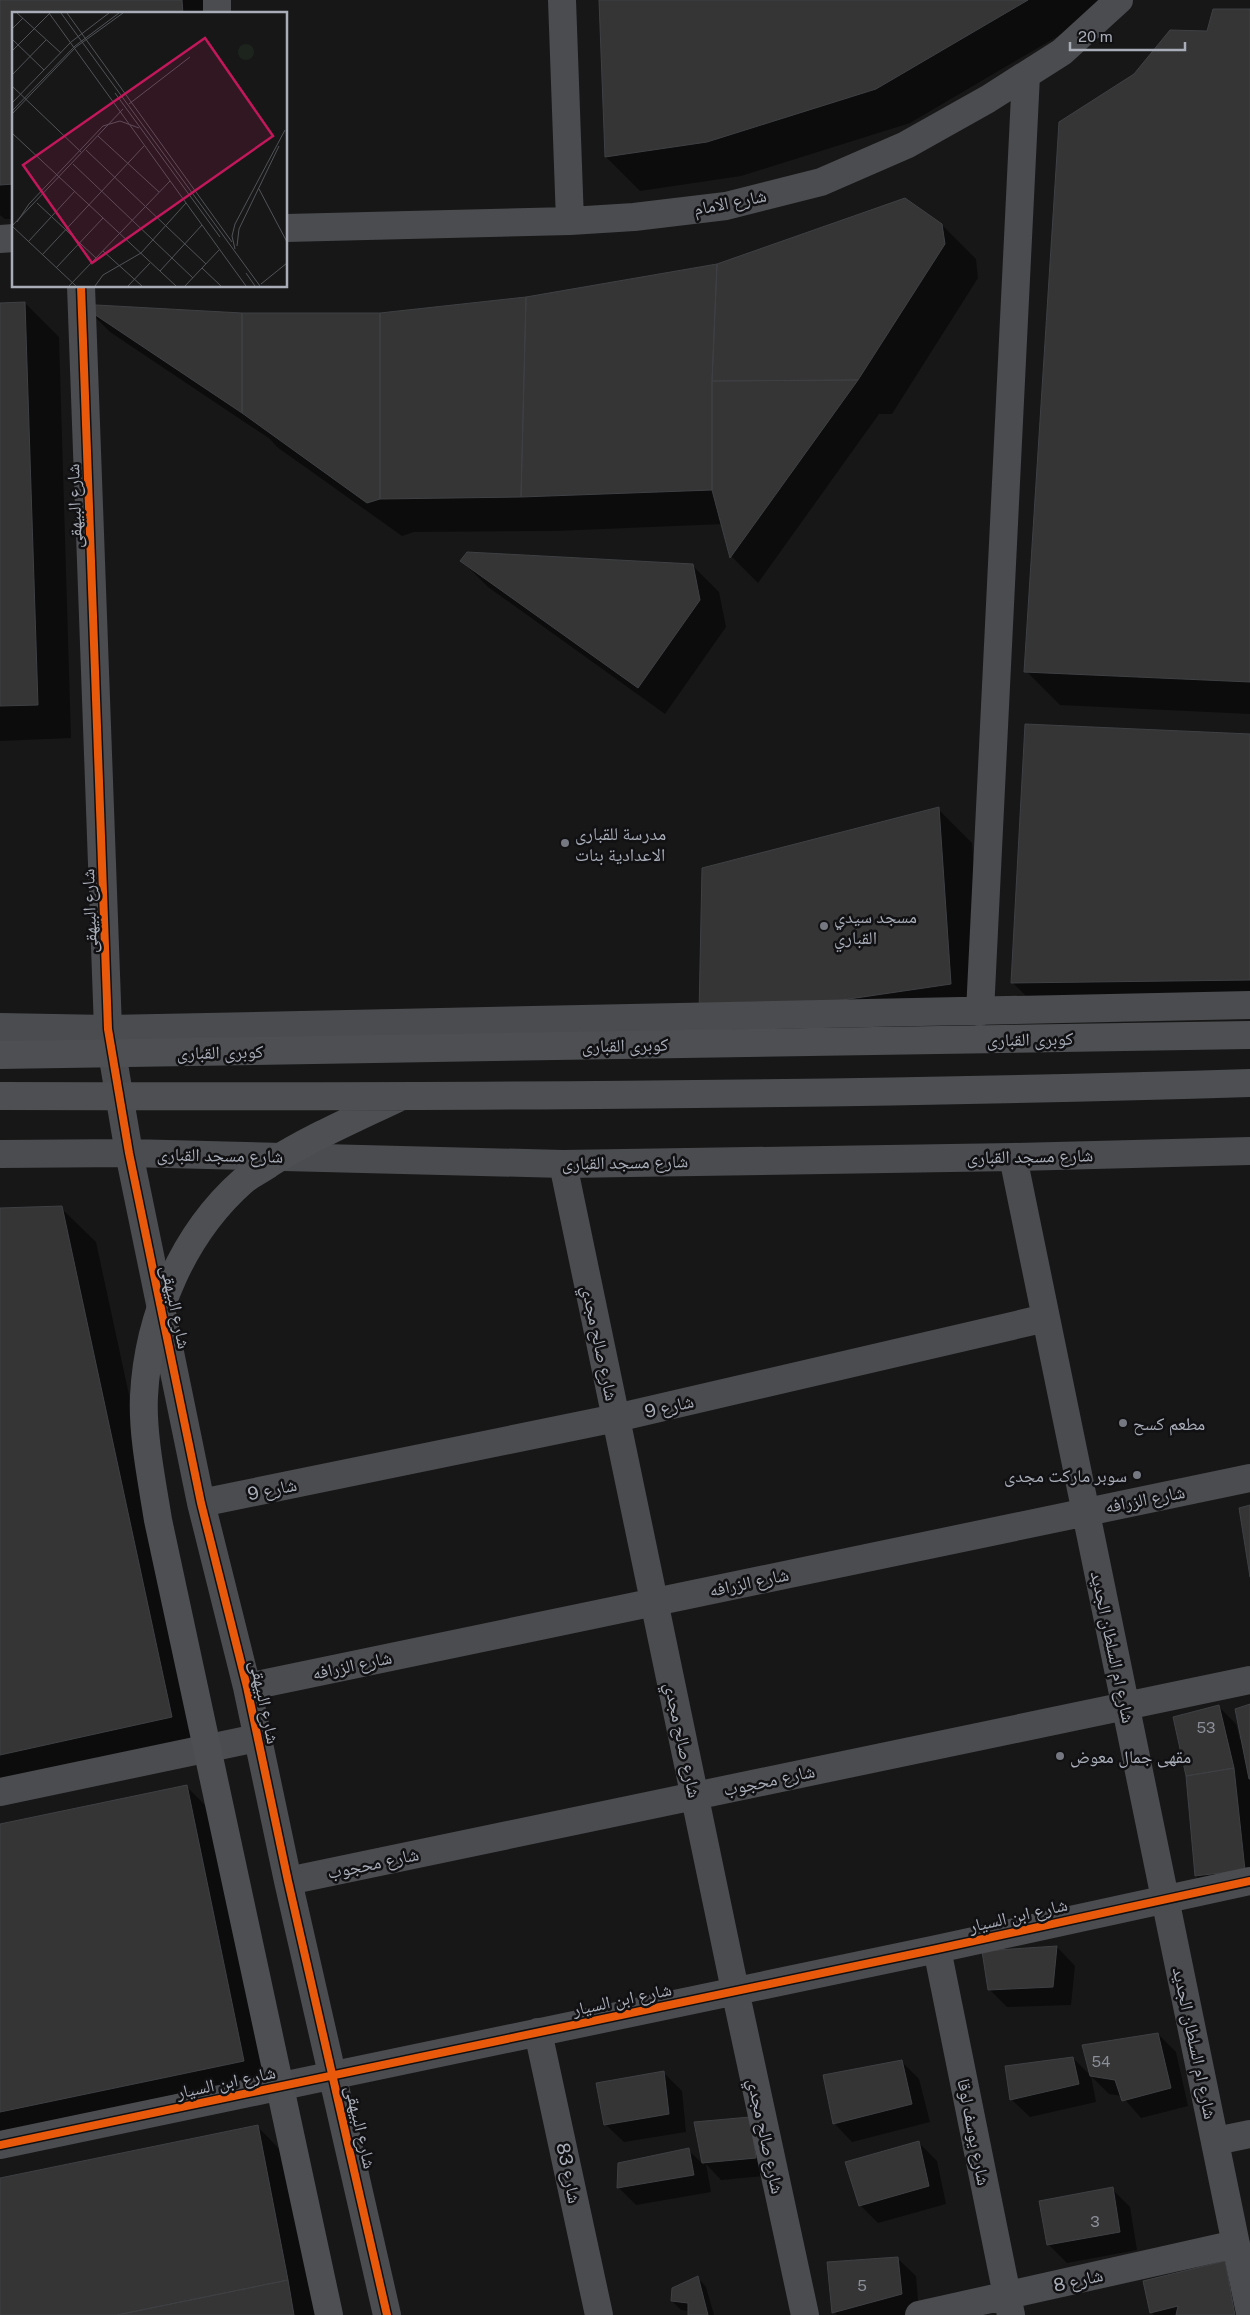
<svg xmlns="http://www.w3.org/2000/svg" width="1250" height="2315" font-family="'Public Sans','Noto Naskh Arabic',sans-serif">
	<rect width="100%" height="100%" fill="#171717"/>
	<path fill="#0007" d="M0,0h215v14h-201v205h-9l-5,-4z
		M601,0h498l-34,32 -155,91 -169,53 -101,15 -34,-34z
		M1250,11v703l-190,-9 -34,-34 182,-639z
		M942,225l34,34 2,19 -86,136h-13l-121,169 -26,-26 -9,-33 -167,7 -142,1 -12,4 -125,-89 -7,-8 -160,-107 -25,-25 157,8h138l147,-17z
		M25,303l34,34 12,401 -71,3v-437z
		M461,560l232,6 26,26 7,35 -61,87 -177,-127z
		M1250,736v278l-203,3 -34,-34z
		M938,809l34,34 13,174 -177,26 -74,6z
		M61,1208l35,34 110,509 -206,45v-586z
		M1250,1705v185l-36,4 -18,-18 22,-170 18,18 4,16 2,-1z
		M187,1787l34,34 56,273 -277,57v-325z
		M1057,1947l18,19 -4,39 -64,2 -18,-18z
		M1158,2034l18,18 12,54 -47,12 -19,-22 -13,-2 -18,-18 5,26 -66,15 -19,-18 62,-41 18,18 -7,-30z
		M901,2061l18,18 11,43 -78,20 -18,-19z
		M664,2073l18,18 4,41 -62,10 -19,-18z
		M749,2118l25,57 -53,5 -15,-16 5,28 -75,13 -18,-18 70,-37 16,15 -8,-41z
		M257,2126l34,35 29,154h-320v-137z
		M919,2143l18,18 9,43 -68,19 -18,-18z
		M1112,2189l18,18 7,43 -70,13 -18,-18z
		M897,2258l19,18 3,36 -13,3h-69l-3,-3z
		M1225,2262l18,18 6,35h-95l-3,-3z
		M698,2278l8,9 8,28h-24v-4l-9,-1 -9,-9z"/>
	<path fill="#353536" stroke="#3f4043" d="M0,0h182l1,14h-169v170l-14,1z
		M599,0h429l-152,89 -169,53 -102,15z
		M1213,9h37v673l-226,-10 35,-550 75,-48 36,-44 37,1z
		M905,198l37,26 3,20 -87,136 -146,1 5,-117z
		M717,264l-5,117v109l-191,7 5,-200z
		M526,297l-5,200 -141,2v-186z
		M25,302l13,403 -38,1v-403z
		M96,305l146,8v100l-160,-107z
		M242,313h138v186l-13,4 -125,-90z
		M858,380l-128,178 -18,-68v-109z
		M467,552l226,12 7,36 -62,88 -178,-127z
		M1025,724l225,10v246l-239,3z
		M939,807l12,177 -177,26 -75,5 3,-147z
		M62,1206l110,511 -172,38v-547z
		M1250,1505v72l-11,-69z
		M1250,1704v75h-1l-14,-70z
		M1219,1705l15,63 -48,8 -13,-59z
		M1234,1768l11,102 -50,6 -9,-100z
		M187,1785l57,276 -244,51v-288z
		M1057,1946l-4,41 -65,3 -6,-39z
		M1158,2033l13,55 -49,13 -7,-21 -25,-4 -8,-31z
		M1073,2057l6,27 -69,16 -5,-34z
		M902,2060l10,44 -79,20 -10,-49z
		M664,2071l5,43 -65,11 -8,-42z
		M750,2117l6,41 -54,5 -8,-41z
		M258,2125l30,155 -171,35h-117v-137z
		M919,2141l10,45 -70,20 -14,-44z
		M689,2148l5,27 -77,13 1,-25z
		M1113,2187l7,45 -73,13 -8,-44z
		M898,2257l4,37 -70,19 -5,-51z
		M1225,2261l10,54h-59l2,-9 -28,7 -7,-32z
		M698,2276l10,39h-20v-12l-17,-2 1,-13z
		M288,2280l6,35h-177z"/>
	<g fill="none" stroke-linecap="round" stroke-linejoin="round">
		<path stroke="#4b4c50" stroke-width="28" d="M217,0v14
			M562,0l8,221
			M286,228l284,-7 64,-4 92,-11 95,-24 85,-37 82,-46 74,-47 57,-52
			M0,239l14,-1
			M81,286l27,743 21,124 72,350 46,184 41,194 99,434
			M980,1012l46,-937
			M0,1027l108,2 1142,-24
			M0,1154l129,-1 434,11 450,-7 237,-6
			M1013,1157l237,1156
			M563,1164l172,826 70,325
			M201,1503l415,-85 430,-100
			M247,1687l1003,-209
			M0,1792l257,-54
			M288,1881l962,-201
			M937,1949l74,366
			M538,2032l61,283
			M1216,2141l34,-7
			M0,2145l937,-196 313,-68
			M919,2315l317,-71"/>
		<path stroke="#4d4f52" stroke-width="28" d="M0,1055l1250,-20
			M0,1096c417,1 834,0 1250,-13
			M329,2315l-171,-795c-6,-38 -16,-87 -14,-124 4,-80 39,-162 99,-215 8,-7 18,-11 26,-17 41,-26 87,-46 131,-67"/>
		<defs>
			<path id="cycleway" d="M81,286l27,743 21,124 72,350 46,184 41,194 99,434
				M0,2145l937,-196 313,-68"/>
		</defs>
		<use href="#cycleway" stroke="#111113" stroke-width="11"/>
		<use href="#cycleway" stroke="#e8590c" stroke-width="8"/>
	</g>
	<g fill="#757880" stroke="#111113" stroke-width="2">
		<circle cx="565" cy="843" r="5"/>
		<circle cx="824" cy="926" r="5"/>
		<circle cx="1123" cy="1423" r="5"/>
		<circle cx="1137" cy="1475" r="5"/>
		<circle cx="1060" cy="1756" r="5"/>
	</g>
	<g text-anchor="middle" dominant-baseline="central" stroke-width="5" stroke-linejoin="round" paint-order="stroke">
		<g font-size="15" fill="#8b8f98">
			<text x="1206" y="1727">53</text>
			<text x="1101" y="2061">54</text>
			<text x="1095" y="2221">3</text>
			<text x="862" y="2285">5</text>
		</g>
		<g font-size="18" fill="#a8adb8" stroke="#111113">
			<text transform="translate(730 202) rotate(-11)">شارع الامام</text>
			<text transform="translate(74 506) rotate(-92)">شارع البيهقى</text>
			<text transform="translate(89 911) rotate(-92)">شارع البيهقى</text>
			<text transform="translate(1030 1039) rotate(-1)">كوبرى القبارى</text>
			<text transform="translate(625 1045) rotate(-1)">كوبرى القبارى</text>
			<text transform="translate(220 1052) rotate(-1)">كوبرى القبارى</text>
			<text transform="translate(220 1155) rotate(1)">شارع مسجد القبارى</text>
			<text transform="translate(1030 1156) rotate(-1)">شارع مسجد القبارى</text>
			<text transform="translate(625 1162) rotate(-1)">شارع مسجد القبارى</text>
			<text transform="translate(176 1307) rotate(78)">شارع البيهقى</text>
			<text transform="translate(600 1343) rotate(78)">شارع صالح مجدي</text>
			<text transform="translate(669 1406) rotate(-13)">شارع 9</text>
			<text transform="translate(272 1489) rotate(-12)">شارع 9</text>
			<text transform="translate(1145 1499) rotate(-11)">شارع الزرافه</text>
			<text transform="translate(749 1582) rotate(-12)">شارع الزرافه</text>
			<text transform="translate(1113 1647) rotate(78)">شارع ام السلطان الجديد</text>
			<text transform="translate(352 1665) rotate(-12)">شارع الزرافه</text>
			<text transform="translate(265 1702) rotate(78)">شارع البيهقى</text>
			<text transform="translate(683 1740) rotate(78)">شارع صالح مجدي</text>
			<text transform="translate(769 1780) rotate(-12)">شارع محجوب</text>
			<text transform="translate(373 1863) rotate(-12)">شارع محجوب</text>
			<text transform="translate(1018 1915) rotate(-13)">شارع ابن السيار</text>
			<text transform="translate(622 1999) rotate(-12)">شارع ابن السيار</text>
			<text transform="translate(1195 2043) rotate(78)">شارع ام السلطان الجديد</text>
			<text transform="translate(226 2082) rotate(-12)">شارع ابن السيار</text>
			<text transform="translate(361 2127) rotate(77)">شارع البيهقى</text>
			<text transform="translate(974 2132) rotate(79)">شارع يوسف لوقا</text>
			<text transform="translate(766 2136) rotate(78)">شارع صالح مجدي</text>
			<text transform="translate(569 2173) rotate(78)">شارع 83</text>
			<text transform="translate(1078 2280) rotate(-13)">شارع 8</text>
		</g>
		<g font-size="18" fill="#a8adb8" stroke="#111113" text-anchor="start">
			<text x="575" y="833">مدرسة للقبارى<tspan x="575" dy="21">الاعدادية بنات</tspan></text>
			<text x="834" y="916">مسجد سيدي<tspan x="834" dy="21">القباري</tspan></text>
			<text x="1133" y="1423">مطعم كسح</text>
			<text x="1127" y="1475" text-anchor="end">سوبر ماركت مجدى</text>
			<text x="1070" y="1756">مقهى جمال معوض</text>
		</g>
	</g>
	<g transform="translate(12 12)">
		<rect width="275" height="275" fill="#171717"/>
		<path d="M226 40a8 8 0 1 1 16 0a8 8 0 1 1-16 0Z" fill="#1d241e"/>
		<path fill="none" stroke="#515357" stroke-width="1" d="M5,1l44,40M37,1l197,273M49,1l199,273M55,1l165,229M0,17l11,-11M0,27l32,31M0,39l38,-38M0,63l34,-35M0,74l69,66M103,81l105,144M0,91l59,-61 38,-29M117,92l61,-47M0,99l63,-65 44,-33M0,102l64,-67 47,-34M0,121l164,153M86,124l61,56M74,138l120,114M61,152l120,114M247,177l28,53M25,191l59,55M5,210l12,-18 74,-78 17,-5 19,7M0,214l111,-117M0,214l64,60M16,230l47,-51M225,234l2,-17 40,-83M223,237l-3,-13 3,-12 50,-94M91,239l39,35M30,243l102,-109M44,256l47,-50M190,256l19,18M148,259l42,-46M234,261l9,13M249,272l26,-21M57,274l101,-105M83,274l8,-11 38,-22 45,-50M116,274l22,-23M173,274l34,-36"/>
		<path fill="#c2185b" fill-opacity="0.15" stroke="#c2185b" stroke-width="2.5" d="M193,26l68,98 -181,127 -69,-98z"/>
		<rect width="275" height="275" fill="none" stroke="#a8adb8" stroke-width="2.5"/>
	</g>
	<path d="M1070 42v8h115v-8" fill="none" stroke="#a8adb8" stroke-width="2.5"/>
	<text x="1078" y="42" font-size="15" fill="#a8adb8" stroke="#111113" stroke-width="4" paint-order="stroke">20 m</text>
</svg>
